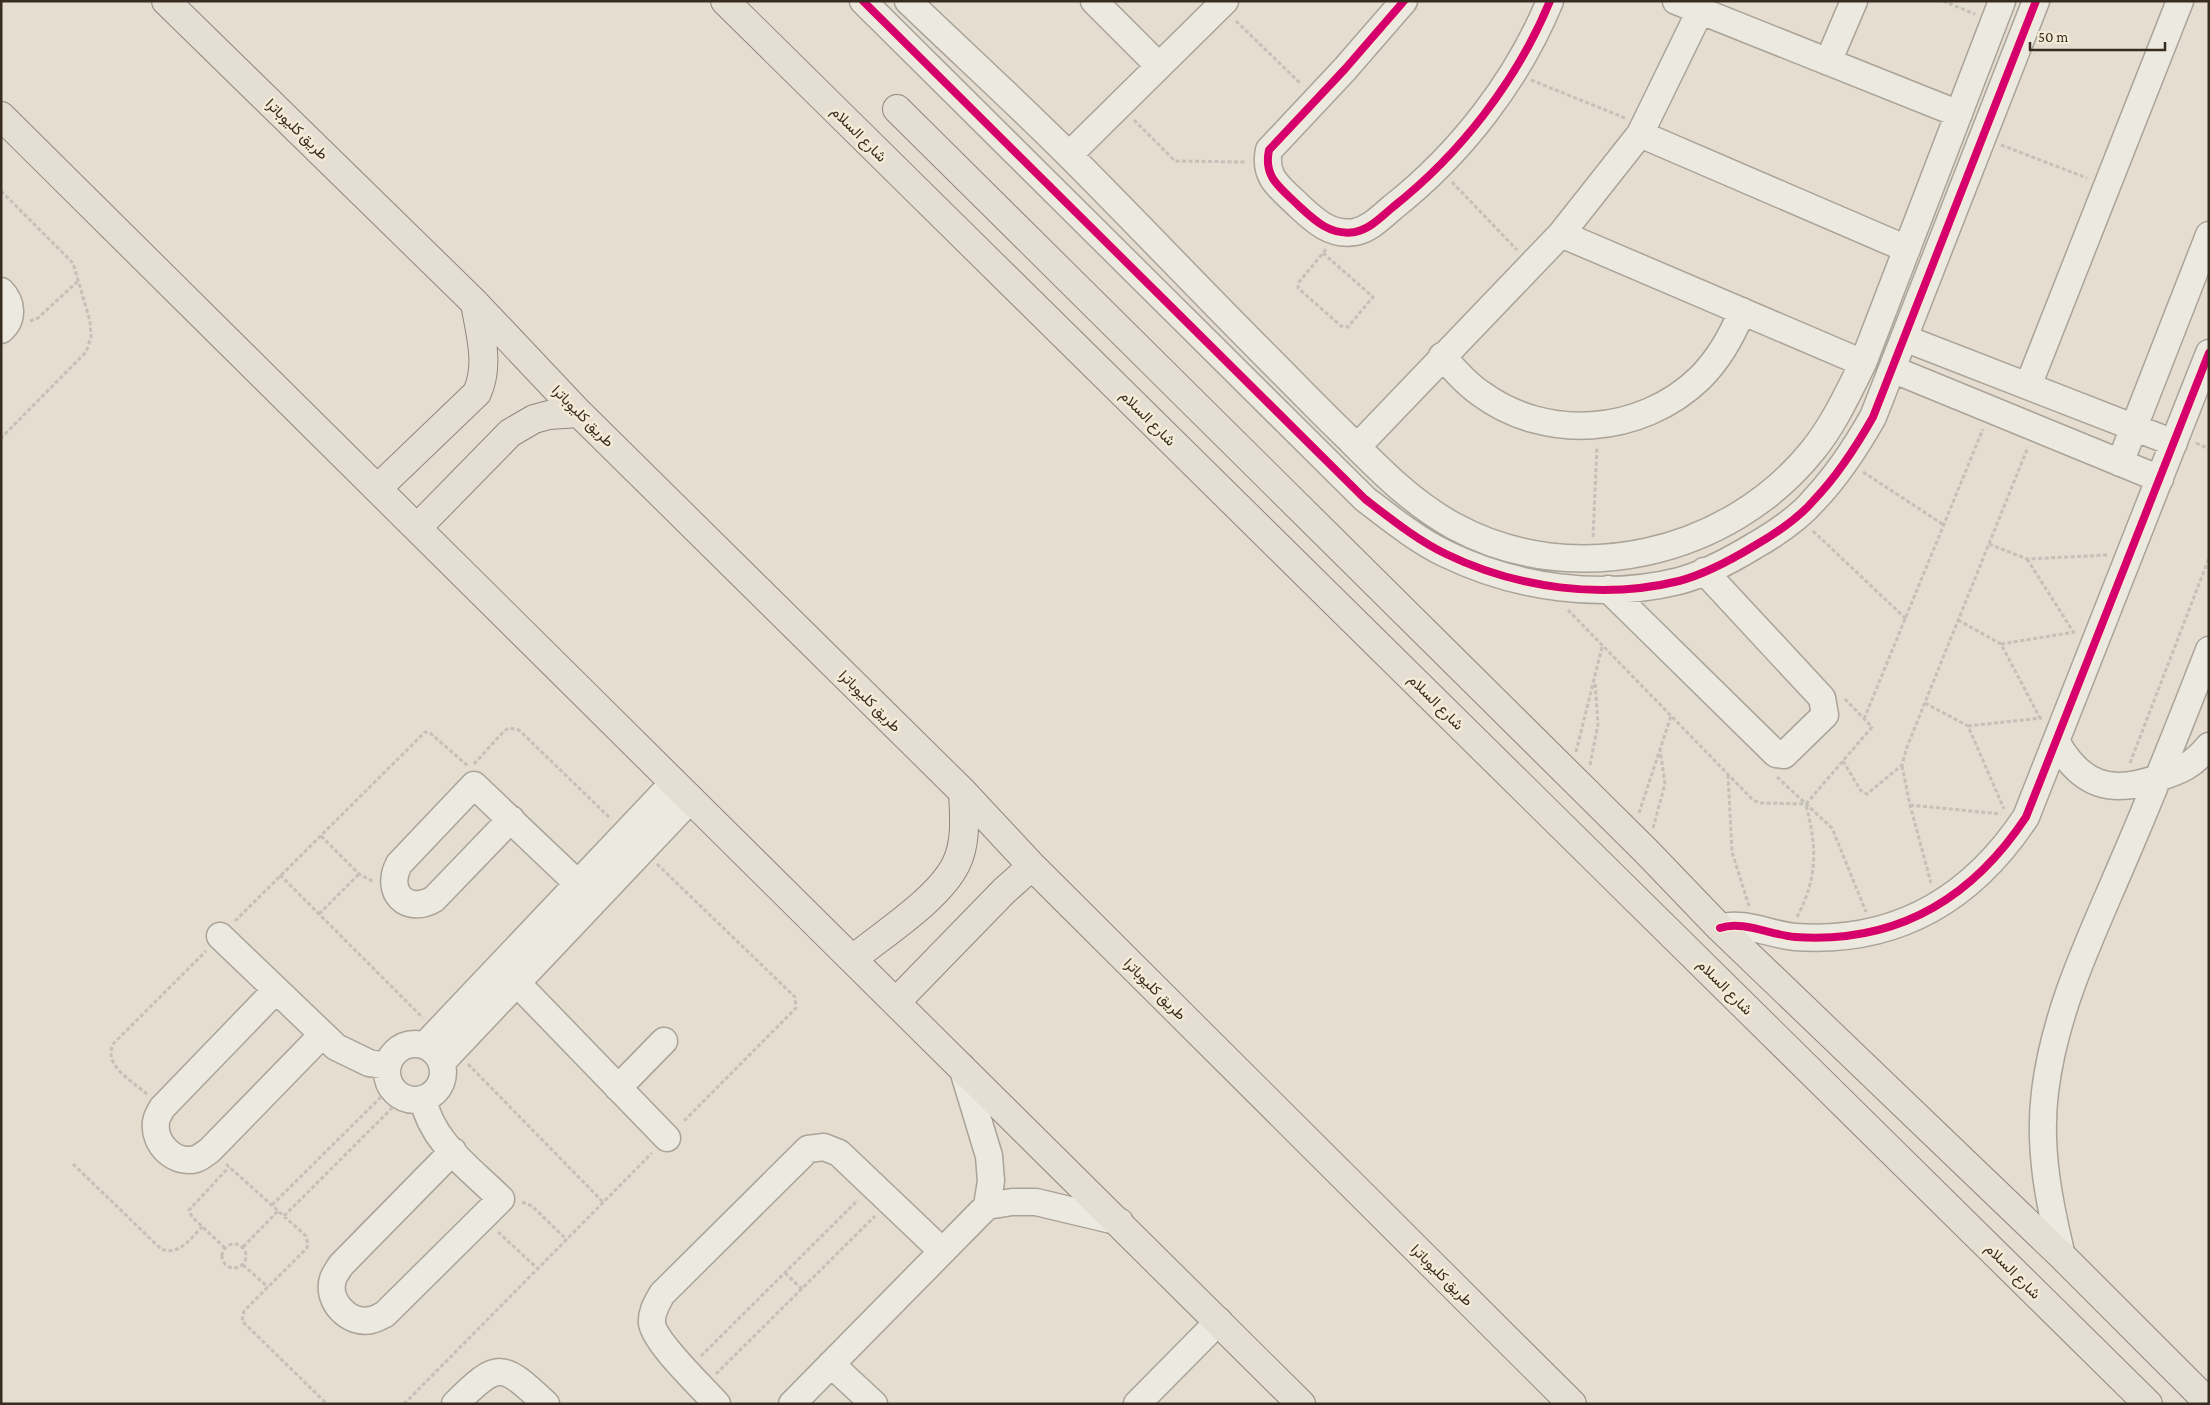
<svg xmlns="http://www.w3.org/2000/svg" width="2210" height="1405" font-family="'Crimson Pro',Vazirmatn,serif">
	<rect width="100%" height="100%" fill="#e4ddd0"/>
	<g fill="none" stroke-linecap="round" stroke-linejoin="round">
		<defs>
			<path id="minor" d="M863,1l502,498c26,20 52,41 81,55 70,34 156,46 233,27 26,-7 52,-21 75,-35 21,-12 44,-27 60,-46 24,-25 42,-53 59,-83l163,-416
				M908,1c53,51 108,101 160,153 67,67 132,136 199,203 27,27 53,54 80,80 33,33 65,66 107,89 119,65 275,29 359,-76 21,-26 35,-57 50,-87l139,-362
				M1094,1l65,65
				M1404,1l-59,68 -76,81c-6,28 12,38 30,56 16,15 32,30 56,26 15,-3 26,-15 38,-25 67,-53 124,-126 157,-206
				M1676,1l283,113
				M1828,62l26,-61
				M1640,134l267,115
				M1069,155l156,-154
				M1561,234l302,129
				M1,291c11,11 13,28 0,39
				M1904,338l270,105
				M1442,356c12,13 23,27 38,37 66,49 161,42 220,-15 19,-19 32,-42 42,-67
				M1892,369l268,110
				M2028,386l152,-385
				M1357,447l204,-213 79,-100 60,-123
				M2120,463l89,-228
				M1608,589l168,165 8,1 41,-40 -3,-17 -118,-127
				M2056,741c25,45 55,54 102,37 24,-8 34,-12 51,-32
				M511,819l-77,80c-27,16 -50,-7 -35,-35l75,-79 121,115
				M1720,928c22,-8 51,7 75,9 101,7 176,-37 231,-120l183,-464
				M220,936l116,111 33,16 18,3
				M517,983l150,155
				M276,990l-114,118c-2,4 -6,10 -6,14 -3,22 19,43 40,37 5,-2 10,-6 14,-9l112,-115
				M387 1072a28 28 0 1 1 56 0a28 28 0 1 1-56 0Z
				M425,1045l249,-263
				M442,1062l249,-263
				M618,1088l46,-47
				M423,1099c9,44 48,70 78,100l-116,115c-4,2 -9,5 -14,6 -22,5 -45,-19 -38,-41 1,-4 5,-9 8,-14l112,-114
				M987,1206l25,-4h24l84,20
				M2062,1256c-13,-54 -24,-108 -17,-164 10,-84 48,-159 80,-235 30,-69 57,-138 84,-207
				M831,1364l43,40
				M455,1404c44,-44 47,-41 91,0
				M717,1404c-15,-17 -63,-62 -65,-81 -1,-11 5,-20 10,-29l146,-145 16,-2 15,6 103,98
				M792,1404l195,-198 4,-25 -2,-25 -27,-89
				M1137,1404l82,-83"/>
			<path id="major" d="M166,1l309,302 104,110 384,379 69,74 540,538
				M725,1l1423,1403
				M897,109l749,742 74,77 342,328 147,147
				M1,116l1300,1288
				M378,488l99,-95c13,-29 3,-60 -2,-90
				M418,527l92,-94 24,-14 15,-4 30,-2
				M853,959c30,-25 86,-60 103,-95 11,-22 8,-49 7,-72
				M896,1002l108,-111 28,-25"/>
		</defs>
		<use href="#minor" stroke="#aaa398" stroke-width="29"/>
		<use href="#major" stroke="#8f887f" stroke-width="30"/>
		<path stroke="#c5c0b8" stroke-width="3" stroke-dasharray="4 2.5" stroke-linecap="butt" d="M1943,1l32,13
			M1236,21l65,63
			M1531,80l94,38
			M1134,120l41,41 72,1
			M2001,145l86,33
			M1452,182l65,68
			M1,191l72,72 17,58 1,16 -5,15 -85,86
			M1323,253l50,44 -25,30 -7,-1 -43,-38 1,-6 24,-29 3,-4
			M30,321l8,-3 41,-38
			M2196,443l13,6
			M1863,472l81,53
			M1813,531l93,88
			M1593,537l4,-91
			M1989,544l38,15 81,-4
			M2027,559l47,74
			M1568,610l185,190 7,3 46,1
			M1958,620l43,24 39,74
			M2001,644l74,-12
			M1925,703l43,23 36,83
			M1864,719l119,-290
			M1968,726l74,-8
			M1576,752l26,-105
			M1843,761l18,30 6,3 35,-29 5,-18 121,-300
			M2130,763l79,-205
			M474,764l30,-33 5,-3 10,2 92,89
			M1590,765l8,-41 -3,-42
			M1902,766l8,39 21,78
			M1728,775l4,77 17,54
			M1777,777l55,51 34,84
			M1806,804l66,-77 -28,-29
			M1910,805l91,9
			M1639,813l32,-97
			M1653,828l12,-44 -5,-35
			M321,836l38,38 15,8
			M657,864l138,133 1,11 -113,114
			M280,875l143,143
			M319,914l40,-40
			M1797,917c21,-40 20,-70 9,-112
			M235,921l190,-189 5,1 38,33
			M468,1064l135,138
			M147,1094c-15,-13 -46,-30 -33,-51l92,-92
			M73,1164l88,85c18,7 29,-10 41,-22
			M226,1164l80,72 2,9 -2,4 -62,62 -2,10 85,83
			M522,1202l10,4 35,34
			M272,1205l118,-117
			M284,1216l118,-118
			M498,1232l40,37
			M222 1256a12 12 0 1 1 24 0a12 12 0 1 1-24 0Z
			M243,1247l35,-36
			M225,1248l-33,-31 -3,-7 40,-43
			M243,1265l25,22
			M785,1273l17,16
			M701,1356l157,-156
			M716,1374l159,-158
			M404,1404l248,-251"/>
		<use href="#minor" stroke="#ece9e1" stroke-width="26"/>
		<use href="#major" stroke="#e4ded3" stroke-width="28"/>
		<defs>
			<path id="cycleway" d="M863,1l502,498c26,20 52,41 81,55 70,34 156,46 233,27 26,-7 52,-21 75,-35 21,-12 44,-27 60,-46 24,-25 42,-53 59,-83l163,-416
				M1404,1l-59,68 -76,81c-6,28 12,38 30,56 16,15 32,30 56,26 15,-3 26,-15 38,-25 67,-53 124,-126 157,-206
				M1720,928c22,-8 51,7 75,9 101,7 176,-37 231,-120l183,-464"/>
		</defs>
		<use href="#cycleway" stroke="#f4ebd7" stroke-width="11"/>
		<use href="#cycleway" stroke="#d6006c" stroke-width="8"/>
	</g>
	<g text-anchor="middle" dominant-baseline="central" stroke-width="5" stroke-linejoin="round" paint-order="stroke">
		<g font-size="15" fill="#382c21" stroke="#f4ebd7">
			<text transform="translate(297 129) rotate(44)">طريق كليوباترا</text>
			<text transform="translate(859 134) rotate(45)">شارع السلام</text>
			<text transform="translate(583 416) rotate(45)">طريق كليوباترا</text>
			<text transform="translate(1148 418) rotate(45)">شارع السلام</text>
			<text transform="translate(870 701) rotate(45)">طريق كليوباترا</text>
			<text transform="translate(1436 702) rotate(45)">شارع السلام</text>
			<text transform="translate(1725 987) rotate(45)">شارع السلام</text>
			<text transform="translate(1155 989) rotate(45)">طريق كليوباترا</text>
			<text transform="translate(2013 1271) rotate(45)">شارع السلام</text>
			<text transform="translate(1442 1275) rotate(45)">طريق كليوباترا</text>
		</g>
	</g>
	<rect width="2210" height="1405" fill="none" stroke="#382c21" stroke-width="5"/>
	<path d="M2030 42v8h135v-8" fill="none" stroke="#382c21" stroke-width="2.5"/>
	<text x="2038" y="42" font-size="15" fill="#382c21" stroke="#f4ebd7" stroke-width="4" paint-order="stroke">50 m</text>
</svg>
